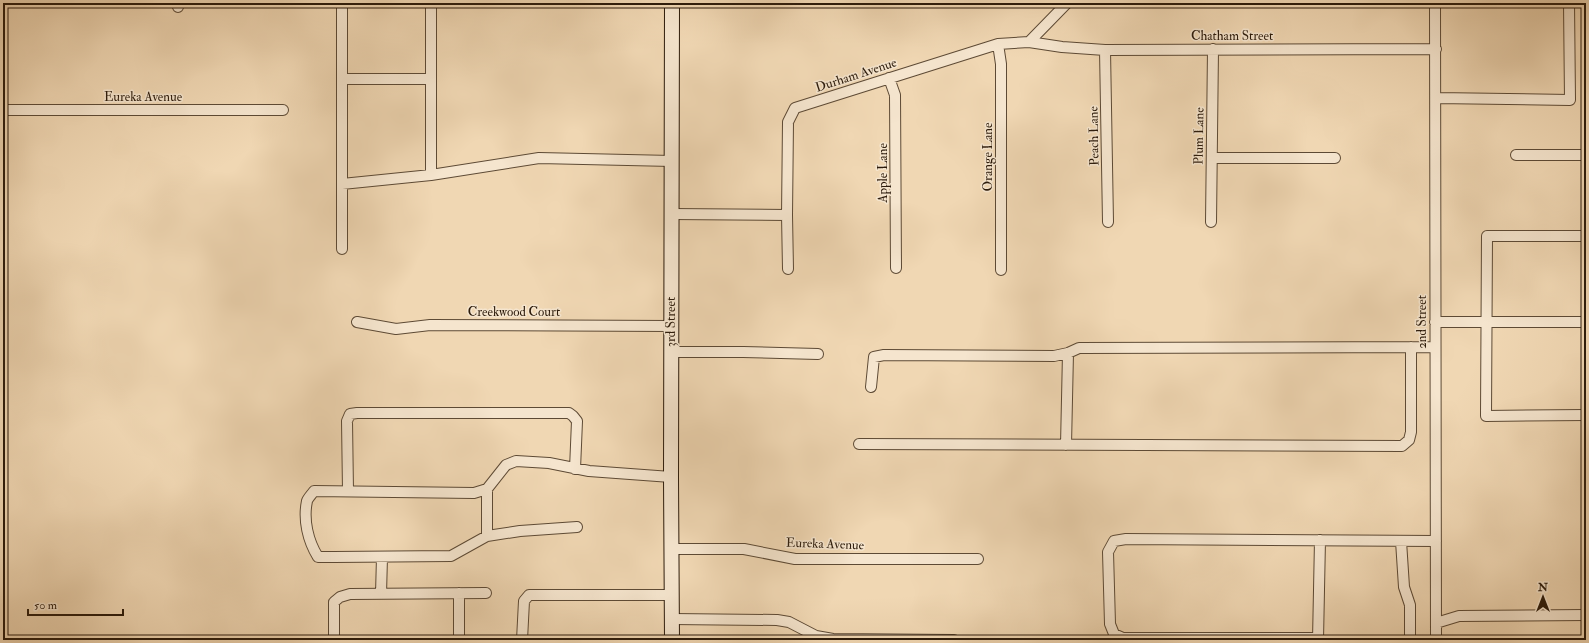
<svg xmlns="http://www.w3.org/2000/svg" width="1589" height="643" font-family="'IM FELL Double Pica',serif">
	<rect width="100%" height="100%" fill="#f0d7b3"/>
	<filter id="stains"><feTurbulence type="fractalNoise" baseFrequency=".005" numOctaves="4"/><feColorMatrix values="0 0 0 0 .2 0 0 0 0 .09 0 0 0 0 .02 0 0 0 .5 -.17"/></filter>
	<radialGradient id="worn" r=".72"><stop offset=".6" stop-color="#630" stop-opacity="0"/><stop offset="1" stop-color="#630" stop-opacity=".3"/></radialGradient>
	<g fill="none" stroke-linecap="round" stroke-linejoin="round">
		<defs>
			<path id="street" d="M178,3v4
				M342,3v246
				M1435,3l1,637
				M1029,42l33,5 43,3 331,-1
				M998,44l3,20v206
				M1105,50l3,172
				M889,78l6,17 1,173
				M342,79h89
				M1436,98l134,2 -1,-97
				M3,110h280
				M1516,155h70
				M1212,158h123
				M431,175v-172
				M342,184l89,-9 108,-17 133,3
				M672,214l115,1
				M1211,222l2,-173
				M1586,236h-99l-1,180 100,-1
				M788,269l-1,-54 1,-93 7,-14 203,-64 31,-2 38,-39
				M357,322l39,7 34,-4 241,1
				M1435,322h151
				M671,352h72l75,2
				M871,387l3,-30 10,-2 170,1 14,-3 11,-5 356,-1
				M859,444l543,2 7,-6 2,-8v-85
				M1066,445l2,-92
				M487,489v47
				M348,491l-1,-70 3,-7 7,-1h212l4,3 4,5 -2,48
				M577,527l-57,4 -33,5 -36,20 -117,1h-16c-10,-16 -15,-37 -11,-56 1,-3 5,-7 7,-10l160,2 13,-4 19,-24 10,-4 33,2 40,8 82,6
				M1401,541l3,46 6,18v35
				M671,549h73l51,10h183
				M381,594l1,-37
				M672,619l105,1 12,2 27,14 17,3 121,1
				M1436,623l23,-7 127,-1
				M1318,638h-195l-9,-4 -4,-10 -2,-72 6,-11 12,-2 310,2
				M334,640v-38l6,-5 10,-3 136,-1
				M459,640v-47
				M522,640l2,-39 5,-6h143
				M1318,640l2,-100"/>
			<path id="secondary" d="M672,3l-1,474 1,163"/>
		</defs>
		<use href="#street" stroke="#5d4a35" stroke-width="12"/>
		<use href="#secondary" stroke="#2c1b0b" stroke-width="16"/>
		<use href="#street" stroke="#f5e5ce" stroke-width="10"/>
		<use href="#secondary" stroke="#f5e5ce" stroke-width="14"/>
	</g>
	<g text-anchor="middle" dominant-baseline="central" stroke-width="3" stroke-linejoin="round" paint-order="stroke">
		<g font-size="13" fill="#2c1b0b" stroke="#f5e5ce">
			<text x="1232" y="36">Chatham Street</text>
			<text transform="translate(856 75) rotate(-18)">Durham Avenue</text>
			<text x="143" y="97">Eureka Avenue</text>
			<text transform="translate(1094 136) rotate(-91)">Peach Lane</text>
			<text transform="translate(1199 136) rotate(-89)">Plum Lane</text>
			<text transform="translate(988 157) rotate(-90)">Orange Lane</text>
			<text transform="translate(883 173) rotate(-90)">Apple Lane</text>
			<text x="514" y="312">Creekwood Court</text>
			<text transform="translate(671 322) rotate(-90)">3rd Street</text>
			<text transform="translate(1422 322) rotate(-90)">2nd Street</text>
			<text transform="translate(825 544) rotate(2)">Eureka Avenue</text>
		</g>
	</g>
	<rect width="1589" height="643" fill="none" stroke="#f0d7b3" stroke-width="16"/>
	<rect x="4" y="4" width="1581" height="635" fill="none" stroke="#2c1b0b" stroke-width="2"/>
	<rect x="8" y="8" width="1573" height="627" fill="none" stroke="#2c1b0b"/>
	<g transform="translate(1543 597)" stroke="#f5e5ce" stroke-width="3" paint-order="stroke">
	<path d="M0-3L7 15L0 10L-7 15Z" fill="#2c1b0b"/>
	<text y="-6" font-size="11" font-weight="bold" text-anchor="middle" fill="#2c1b0b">N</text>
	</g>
	<path d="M28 609v6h95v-6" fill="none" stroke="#2c1b0b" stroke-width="2"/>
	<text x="34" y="609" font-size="12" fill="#2c1b0b" stroke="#f5e5ce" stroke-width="3" paint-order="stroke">50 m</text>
	<rect width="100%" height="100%" filter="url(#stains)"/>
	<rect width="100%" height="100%" fill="url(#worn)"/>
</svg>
